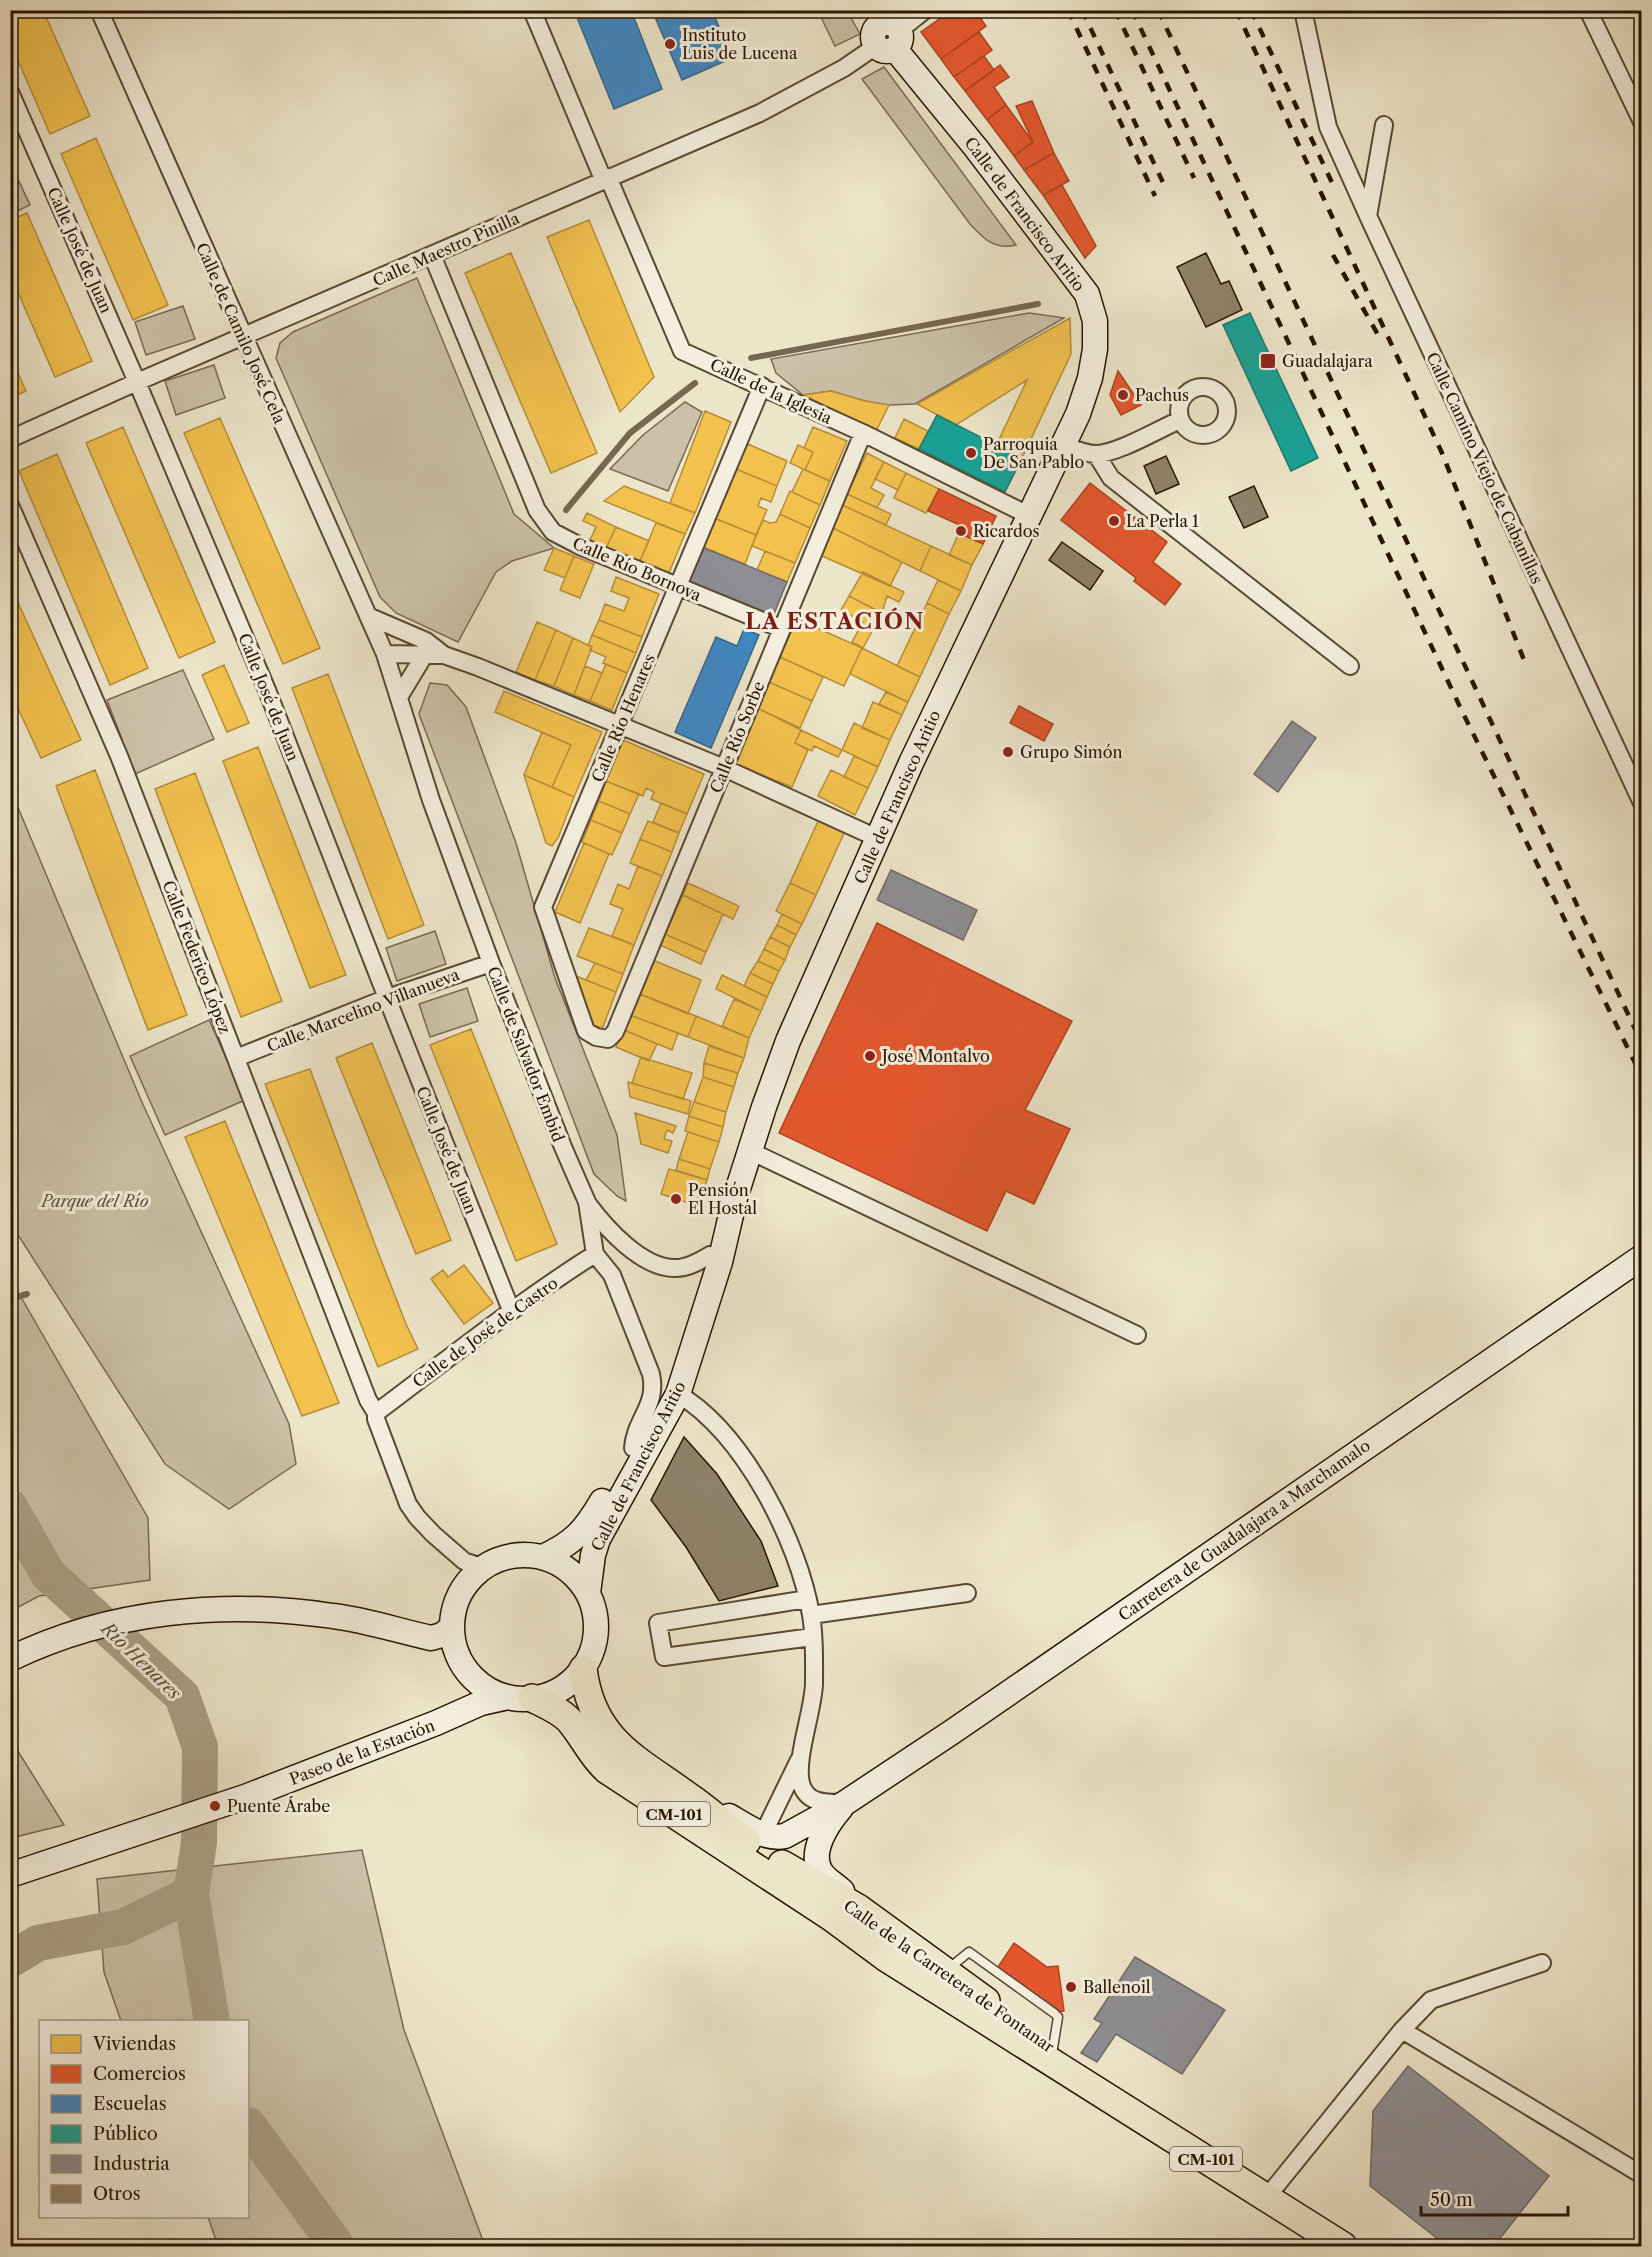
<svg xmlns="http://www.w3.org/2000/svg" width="1652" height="2257" font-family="'Libre Caslon Text',serif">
	<rect width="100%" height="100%" fill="#ede5ca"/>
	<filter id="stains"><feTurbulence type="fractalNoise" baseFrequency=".00333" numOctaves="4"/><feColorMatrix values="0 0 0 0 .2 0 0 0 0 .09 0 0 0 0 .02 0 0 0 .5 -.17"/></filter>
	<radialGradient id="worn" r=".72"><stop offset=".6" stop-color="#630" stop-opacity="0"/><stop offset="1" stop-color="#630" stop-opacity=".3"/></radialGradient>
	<path fill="#cbc1a8" stroke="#796a54" stroke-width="1.5" d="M818,11h29l13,23 -25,12z
		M884,67l132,178c-22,5 -32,-6 -46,-21l-108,-145z
		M10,162l20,43 -19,9h-1z
		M417,278l97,236 40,34 -42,13 -16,11 -38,70 -62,-29 -16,-16 -104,-239 4,-15 13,-11z
		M183,306l12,33 -49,16 -11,-33z
		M1029,313l35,5 -149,86 -26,1 -24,-4 -34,-10 -28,4 -27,-22 -5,-14z
		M214,365l11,33 -49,17 -11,-34z
		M685,402l17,10 -34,79 -58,-22 33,-34z
		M183,670l31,69 -79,35 -28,-74z
		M430,683l17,2 19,22 50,136 39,135 62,157 9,66 -9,-5 -23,-22 -175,-460z
		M11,791l130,309 148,324 7,40 -67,45 -64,-45 -154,-240z
		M435,931l11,33 -49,17 -11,-33z
		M467,988l11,33 -48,16 -11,-33z
		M209,1020l36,80 -80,35 -35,-79z
		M10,1278l138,240 2,62 -111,16 -28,15z
		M11,1740l53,85 -53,13z
		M362,1850l42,180 81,216h-267l-10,-29 40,-1v-194l-127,-1 -17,-49 -7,-93z"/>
	<path fill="#f2c14e" stroke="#b58d37" stroke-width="1.5" d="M10,10h33l47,106 -40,18 -40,-92z
		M96,138l72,167 -35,15 -72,-166z
		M27,213l65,148 -37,16 -45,-103v-54z
		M589,220l65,157 -34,35 -73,-175z
		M511,253l86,200 -46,20 -86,-200z
		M1070,318l1,36 -49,104 -26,-12 31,-66 -71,45 -39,-21z
		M10,355l16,36 -16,7z
		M831,391l34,10 24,4 -13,26 -73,-36z
		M705,411l26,11 -36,91 -25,-10z
		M220,418l100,230 -37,16 -99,-231z
		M904,419l24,12 -9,18 -24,-11z
		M123,427l92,215 -36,16 -93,-215z
		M813,427l34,14 -17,40 -25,-11 8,-18 -9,-4z
		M748,444l39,17 -10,25 -41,-17z
		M798,445l15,7 -8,18 -15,-7z
		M867,453l17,9 -13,26 13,7 -7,13 -30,-14z
		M57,454l91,214 -38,17 -91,-214z
		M884,462l22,11 -8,17 -23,-11z
		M736,469l41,17 -6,16 -10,-4 -3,8 9,4 -11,25 -42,-17z
		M803,469l27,12 -10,24 -28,-13z
		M906,473l33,16 -13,24 -32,-15z
		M624,486l71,27 -10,21 -81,-33z
		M790,491l30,14 -10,23 -30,-14z
		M847,494l44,20 -5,11 -44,-20z
		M842,505l89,41 -11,25 -87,-43z
		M587,513l29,14 -10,21 -16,-8 6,-13 -13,-6z
		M780,514l30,14 -15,35 -43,-17 11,-26 7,3 6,-1z
		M714,518l42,17 -11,29 -43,-17z
		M656,523l29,11 -16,39 -29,-12z
		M616,527l33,14 -9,20 -34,-13z
		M833,528l69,34 -12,24 -68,-30z
		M959,533l24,11 -11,21 -23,-10z
		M931,546l41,19 -11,26 -41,-20z
		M554,548l20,8 -9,22 -21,-8z
		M765,551l30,12 -8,19 -30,-12z
		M574,556l20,8 -14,34 -20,-8z
		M863,572l41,20 -5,10 -12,-6 -5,17 -33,-17z
		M616,577l43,17 -17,43 -43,-17 6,-16 19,7 5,-13 -18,-7z
		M938,580l23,11 -12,23 -22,-11z
		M10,585l71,155 -40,18 -31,-67z
		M849,596l33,17 -19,35 -11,-6 11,-20 -22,-12z
		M927,603l22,11 -29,63 -23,-11z
		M797,619l65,29 -18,38 -64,-29z
		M599,620l43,17 -6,16 -44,-18z
		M537,622l19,8 -21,50 -19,-8z
		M556,630l17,8 -19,48 -19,-6z
		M592,635l44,18 -9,20 -24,-10 3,-6 -16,-7 2,-3 -4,-1z
		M573,638l19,9 -18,48 -20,-9z
		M862,648l58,29 -12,25 -58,-28z
		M780,657l43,20 -11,24 -43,-19z
		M606,664l21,9 -15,37 -22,-9z
		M224,665l25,58 -22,9 -25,-57z
		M585,666l17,7 -12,28 -16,-6z
		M328,674l96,251 -36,14 -96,-251z
		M769,682l43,19 -12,27 -43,-20z
		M504,691l98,41 -28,65 -22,-10 19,-42 -76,-33z
		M886,692l22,10 -6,13 -23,-11z
		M873,702l29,13 -12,25 -28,-12z
		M757,708l44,22 -6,13 13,7 -16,37 -57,-23z
		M854,723l36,17 -12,27 -36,-17z
		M801,730l41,20 -4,7 -24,-11 -2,5 -17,-8z
		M542,732l29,13 -19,42 -28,-12z
		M623,740l81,34 -17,40 -36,-15 3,-7 -8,-4 -3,8 -37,-15z
		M258,747l88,228 -36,13 -87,-227z
		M854,756l24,11 -10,21 -24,-11z
		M95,770l92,245 -39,15 -92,-244z
		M831,770l37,18 -13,27 -37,-19z
		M195,773l87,228 -41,16 -86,-228z
		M524,775l50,22 -16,41 -6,8 -6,-3z
		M606,781l33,13 -9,20 -31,-13z
		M599,801l31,13 -8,19 -31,-13z
		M661,803l26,11 -8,19 -26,-11z
		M819,819l26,12 -29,64 -26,-12z
		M591,820l31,13 -10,22 -30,-13z
		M648,821l31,12 -7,19 -32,-13z
		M640,839l32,13 -10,24 -32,-13z
		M584,843l25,11 -29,69 -25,-11z
		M638,866l24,10 -28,69 -22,-9 11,-27 -13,-5 8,-20 11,5z
		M688,883l51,23 -6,13 -50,-24z
		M790,883l26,12 -14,29 -26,-13z
		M683,895l40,19 -17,38 -41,-18z
		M782,914l20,10 -6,11 -19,-10z
		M777,925l19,10 -6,12 -20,-10z
		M589,928l45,17 -11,29 -46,-18z
		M665,934l41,18 -5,12 -41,-19z
		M770,937l20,10 -5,13 -21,-11z
		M764,949l21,11 -6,11 -21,-10z
		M653,960l48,20 -13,34 -48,-20z
		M758,961l21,10 -6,13 -23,-11z
		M595,963l28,11 -7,18 -30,-12z
		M750,973l23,11 -6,13 -23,-11z
		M722,975l45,22 -6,14 -45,-22z
		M576,976l40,16 -13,35 -16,-1 -15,-48z
		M640,994l56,22 -8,21 -58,-22z
		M734,999l27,12 -12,27 -27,-12z
		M630,1015l48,18 -6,17 -48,-20z
		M696,1016l53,22 -5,20 -56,-21z
		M471,1029l86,215 -41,17 -86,-216z
		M624,1030l33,14 -8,17 -33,-14z
		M372,1043l79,197 -35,14 -80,-196z
		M709,1046l35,12 -6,15 -34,-10z
		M641,1057l51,16 -9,26 -51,-16z
		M704,1063l34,10 -4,14 -31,-10z
		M310,1069l64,173 32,82 12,25 -40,18 -113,-283z
		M703,1077l31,10 -8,25 -32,-10z
		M628,1082l63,19 -3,13 -58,-17z
		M694,1102l32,10 -3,15 -34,-11z
		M635,1113l41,13 -3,7 -6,-3 -3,9 8,2 -4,12 -27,-9z
		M689,1116l34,11 -4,15 -34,-11z
		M225,1121l114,282 -37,13 -117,-279z
		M688,1132l31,10 -9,27 -31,-10z
		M679,1159l31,10 -3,11 -31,-10z
		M669,1169l38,11 -9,26 -37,-12z
		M464,1265l29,38 -29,21 -33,-45 12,-9 5,7z"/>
	<path fill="#e4572e" stroke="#ab4320" stroke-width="1.5" d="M952,10h23l11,16 -45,33 -20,-27z
		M979,32l13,18 -38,27 -13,-18z
		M984,56l10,14 -29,21 -11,-14z
		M1000,65l9,12 -15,10 12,18 -19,15 -22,-29z
		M1032,101l22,52 -30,17 -10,-14 19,-14 -17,-36z
		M1006,105l27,37 -19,14 -27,-36z
		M1054,153l15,28 -26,14 -19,-25z
		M1062,185l34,61 -11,12 -42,-63z
		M1118,371l23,34 -20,10 -11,-20z
		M1090,483l77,59 -14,20 28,22 -16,21 -31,-24 2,-3 -75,-58z
		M939,489l57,27 -13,28 -24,-11 3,-7 -34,-15z
		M1019,706l34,18 -9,17 -34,-18z
		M877,923l195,98 -47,89 45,19 -36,75 -28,-13 -19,40 -208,-98z
		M1014,1943l33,24 11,-1 6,45 -10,2 -58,-43z"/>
	<path fill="#3f88c5" stroke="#38658a" stroke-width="1.5" d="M574,10h57l31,79 -48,20z
		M652,10h60l20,48 -50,22z
		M744,629l15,6 -48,113 -36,-16 41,-95 21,9z"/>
	<path fill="#17a398" stroke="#1c786a" stroke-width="1.5" d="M1250,313l68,145 -27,13 -68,-146z
		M937,415l85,43 -17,34 -86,-43z"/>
	<path fill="#8d8d92" stroke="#6e6966" stroke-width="1.5" d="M702,547l85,35 -15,37 -85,-36z
		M1292,721l24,17 -38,54 -24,-18z
		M891,870l86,40 -14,30 -86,-40z
		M1135,1957l90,53 -43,64 -66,-40 -19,28 -16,-9 21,-30 -8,-4z
		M1408,2066l141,110 -55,70h-47l-77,-60 3,-75z"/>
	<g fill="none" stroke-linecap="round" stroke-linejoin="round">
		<path stroke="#766750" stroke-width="6" d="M1370,11v-1
			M751,358l287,-54
			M566,510l64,-77 65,-50
			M10,1299l17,-5"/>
		<path stroke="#aa9e85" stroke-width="36" d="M10,1507l38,67 134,122 18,51 -1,96 -8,51 21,128
			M10,1960l28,-17 85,-16 68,-33
			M248,2125l89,121"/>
	</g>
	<path fill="#8e8169" stroke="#271400" stroke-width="1.5" d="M1206,253l15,31 8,-3 13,29 -36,17 -29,-60z
		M1166,456l13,28 -23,10 -12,-28z
		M1254,486l14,31 -24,11 -15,-31z
		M1062,542l41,29 -13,19 -41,-30z
		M684,1437l33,37 44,67 17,45 -59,15 -33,-54 -35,-47z"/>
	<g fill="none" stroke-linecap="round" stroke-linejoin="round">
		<defs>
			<path id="lane" d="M948,1969l21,-17 85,61 4,4 -5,31 -6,8"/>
			<path id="street" d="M99,10l286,644 46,146 60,163 72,184 24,55 8,52 17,21 39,99c7,32 -16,45 -18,74
				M532,10l71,169
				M1303,10l25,117 40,89
				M1588,10l54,112
				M900,30l25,-20
				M10,92l127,290 130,308 120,308 124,312
				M1384,125l-16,91 274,587
				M608,177l74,174 181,82 165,82
				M432,255l105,255 16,22 27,14 202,83
				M762,386l-219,521 43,124 10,6 12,2 7,-7 248,-599
				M1179 411a24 24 0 1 1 48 0a24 24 0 1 1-48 0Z
				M10,439l127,-57 623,-269 84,-45 32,-22
				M1064,445c10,4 21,9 32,9 21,0 63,-25 84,-34
				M1096,454l15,24 239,188
				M10,505l109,251 249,644 8,13v6l32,85 9,13 16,17 31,27 14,5 9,1
				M368,616l58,25 18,14
				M385,654l59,1 34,12 246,101 153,70
				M399,697l26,-43
				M236,1058l151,-60 104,-35
				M750,1151l387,184
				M588,1204c18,24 54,65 88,64 12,0 24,-7 34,-13
				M678,1394c65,38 121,148 133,221 4,22 3,47 3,69 -1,28 -19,74 -13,99 5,20 23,20 41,20
				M376,1413c72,-54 143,-111 219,-159
				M807,1599l-149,24 6,34 148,-20
				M811,1615l156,-22
				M763,1834l36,-74
				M1402,2030l240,145
				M1267,2197l135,-167 29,-30 111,-37"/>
			<path id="secondary" d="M873 37a14 14 0 1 1 28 0a14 14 0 1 1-28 0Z
				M452 1627a72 72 0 1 1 144 0a72 72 0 1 1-144 0Z
				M543,1557c31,-14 42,-27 59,-56
				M588,1593l5,-38 5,-16 80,-145 42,-132 15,-64 29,-91 24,-66 123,-278 167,-349 12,-36 5,-29v-28l-8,-27 -111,-146 -81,-99
				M10,1659c100,-49 214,-59 323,-43 33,4 66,15 98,22l11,-3 10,-8
				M841,1808c-13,15 -33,44 -20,64 5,8 15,13 21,19
				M729,1816c17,10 36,24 56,20l60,-33 107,-71 690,-475
				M10,1875l235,-78 191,-74 45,-20 27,-6"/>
			<path id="primary" d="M583,1669c9,71 53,89 105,127 21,14 38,31 59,45
				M532,1698c12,6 27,12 37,22 14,16 22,36 38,50l224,147 54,40 458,289
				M782,1864l76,44 128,93"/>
		</defs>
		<use href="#lane" stroke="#584832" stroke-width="11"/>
		<use href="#street" stroke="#584832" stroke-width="20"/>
		<use href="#secondary" stroke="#271400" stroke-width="27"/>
		<use href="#primary" stroke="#271400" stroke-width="30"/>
		<use href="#lane" stroke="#f3eedd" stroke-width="8"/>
		<use href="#street" stroke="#f3eedd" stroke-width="16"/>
		<use href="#secondary" stroke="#f3eedd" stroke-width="24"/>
		<use href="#primary" stroke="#ede5ca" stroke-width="27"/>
		<path stroke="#271400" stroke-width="4.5" stroke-dasharray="10 10" stroke-linecap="butt" d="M1068,10l87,186
			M1082,10l85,181
			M1115,10l79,168
			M1132,10l329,699 181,368
			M1158,10l484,1034
			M1236,10l206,443 84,212
			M1251,10l84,179
			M1333,255l49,87"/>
	</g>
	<g fill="#8f2418" stroke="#f3eedd" stroke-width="2">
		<circle cx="670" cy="44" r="6"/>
		<rect x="1260" y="353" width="16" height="16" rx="3"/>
		<circle cx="1123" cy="395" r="6"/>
		<circle cx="971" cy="453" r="6"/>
		<circle cx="1114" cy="521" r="6"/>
		<circle cx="961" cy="531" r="6"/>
		<circle cx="1008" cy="752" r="6"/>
		<circle cx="870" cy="1056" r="6"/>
		<circle cx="676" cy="1199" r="6"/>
		<circle cx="215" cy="1806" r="6"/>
		<circle cx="1071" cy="1987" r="6"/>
	</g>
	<g text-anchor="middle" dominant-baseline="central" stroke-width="6" stroke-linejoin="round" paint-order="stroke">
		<g fill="#f3eedd" stroke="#645542" stroke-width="1.5">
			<rect x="638" y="1802" width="72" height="24" rx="4.5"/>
			<rect x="1170" y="2147" width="72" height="24" rx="4.5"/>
		</g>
		<g font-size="15" font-weight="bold" fill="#271400">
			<text x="674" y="1814">CM-101</text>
			<text x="1206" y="2159">CM-101</text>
		</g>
		<g font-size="16" fill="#271400" stroke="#f3eedd" text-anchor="start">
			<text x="682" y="35">Instituto<tspan x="682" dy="18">Luis de Lucena</tspan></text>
			<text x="1282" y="361">Guadalajara</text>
			<text x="1135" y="395">Pachus</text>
			<text x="983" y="444">Parroquia<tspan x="983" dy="18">De San Pablo</tspan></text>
			<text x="1126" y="521">La Perla 1</text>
			<text x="973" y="531">Ricardos</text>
			<text x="1020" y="752">Grupo Simón</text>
			<text x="882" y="1056">José Montalvo</text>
			<text x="688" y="1190">Pensión<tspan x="688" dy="18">El Hostal</tspan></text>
			<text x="227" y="1806">Puente Árabe</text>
			<text x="1083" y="1987">Ballenoil</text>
		</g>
		<g font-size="16" fill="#271400" stroke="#f3eedd">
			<text transform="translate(1025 214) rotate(53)">Calle de Francisco Aritio</text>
			<text transform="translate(446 249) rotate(-24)">Calle Maestro Pinilla</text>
			<text transform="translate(80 250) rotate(66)">Calle José de Juan</text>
			<text transform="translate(241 333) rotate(66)">Calle de Camilo José Cela</text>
			<text transform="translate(771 391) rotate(25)">Calle de la Iglesia</text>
			<text transform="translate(1485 468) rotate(65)">Calle Camino Viejo de Cabanillas</text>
			<text transform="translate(637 569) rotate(23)">Calle Río Bornova</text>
			<text transform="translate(269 697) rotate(68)">Calle José de Juan</text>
			<text transform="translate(623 718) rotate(-67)">Calle Río Henares</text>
			<text transform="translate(737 737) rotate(-68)">Calle Río Sorbe</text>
			<text transform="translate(897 797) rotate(-66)">Calle de Francisco Aritio</text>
			<text transform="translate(197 957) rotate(69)">Calle Federico López</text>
			<text transform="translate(363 1010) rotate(-21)">Calle Marcelino Villanueva</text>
			<text transform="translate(526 1054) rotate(69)">Calle de Salvador Embid</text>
			<text transform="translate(447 1150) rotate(68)">Calle José de Juan</text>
			<text transform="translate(485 1332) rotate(-36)">Calle de José de Castro</text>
			<text transform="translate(638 1466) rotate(-63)">Calle de Francisco Aritio</text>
			<text transform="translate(1244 1530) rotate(-35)">Carretera de Guadalajara a Marchamalo</text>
			<text transform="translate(362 1752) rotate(-21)">Paseo de la Estación</text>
			<text transform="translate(949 1976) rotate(35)">Calle de la Carretera de Fontanar</text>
		</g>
		<g font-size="16" font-style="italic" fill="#60513b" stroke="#f3eedd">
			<text x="95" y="1201">Parque del Río</text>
		</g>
		<g font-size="18" font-style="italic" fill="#5b4b35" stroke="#f3eedd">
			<text transform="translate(141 1661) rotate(44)">Río Henares</text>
		</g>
		<g font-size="22" font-weight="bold" letter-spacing="1.5" fill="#7a1f14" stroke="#f3eedd">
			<text x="835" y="621">LA ESTACIÓN</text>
		</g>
	</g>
	<rect width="1652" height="2257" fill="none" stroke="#ede5ca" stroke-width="36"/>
	<rect x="12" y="12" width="1628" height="2233" fill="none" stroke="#271400" stroke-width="3"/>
	<rect x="18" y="18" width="1616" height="2221" fill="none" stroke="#271400" stroke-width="1.5"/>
	<rect x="39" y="2020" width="210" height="198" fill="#f3eedd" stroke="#a19785" stroke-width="1.5"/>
	<rect x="51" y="2035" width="30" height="18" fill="#f2c14e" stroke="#a19785" stroke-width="1.5"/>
	<text x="93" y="2050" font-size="18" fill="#271400">Viviendas</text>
	<rect x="51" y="2065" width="30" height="18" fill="#e4572e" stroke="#a19785" stroke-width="1.5"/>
	<text x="93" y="2080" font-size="18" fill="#271400">Comercios</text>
	<rect x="51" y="2095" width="30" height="18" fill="#3f88c5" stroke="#a19785" stroke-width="1.5"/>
	<text x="93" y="2110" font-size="18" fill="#271400">Escuelas</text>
	<rect x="51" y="2125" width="30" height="18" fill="#17a398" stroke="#a19785" stroke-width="1.5"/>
	<text x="93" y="2140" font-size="18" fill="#271400">Público</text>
	<rect x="51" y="2155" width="30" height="18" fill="#8d8d92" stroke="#a19785" stroke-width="1.5"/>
	<text x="93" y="2170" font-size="18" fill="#271400">Industria</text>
	<rect x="51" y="2185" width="30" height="18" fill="#8e8169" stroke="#a19785" stroke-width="1.5"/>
	<text x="93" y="2200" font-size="18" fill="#271400">Otros</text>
	<path d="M1421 2206v9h147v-9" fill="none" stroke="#271400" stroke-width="3"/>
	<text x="1430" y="2206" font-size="18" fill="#271400" stroke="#f3eedd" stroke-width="4.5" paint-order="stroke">50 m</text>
	<rect width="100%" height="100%" filter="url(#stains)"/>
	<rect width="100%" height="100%" fill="url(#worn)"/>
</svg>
